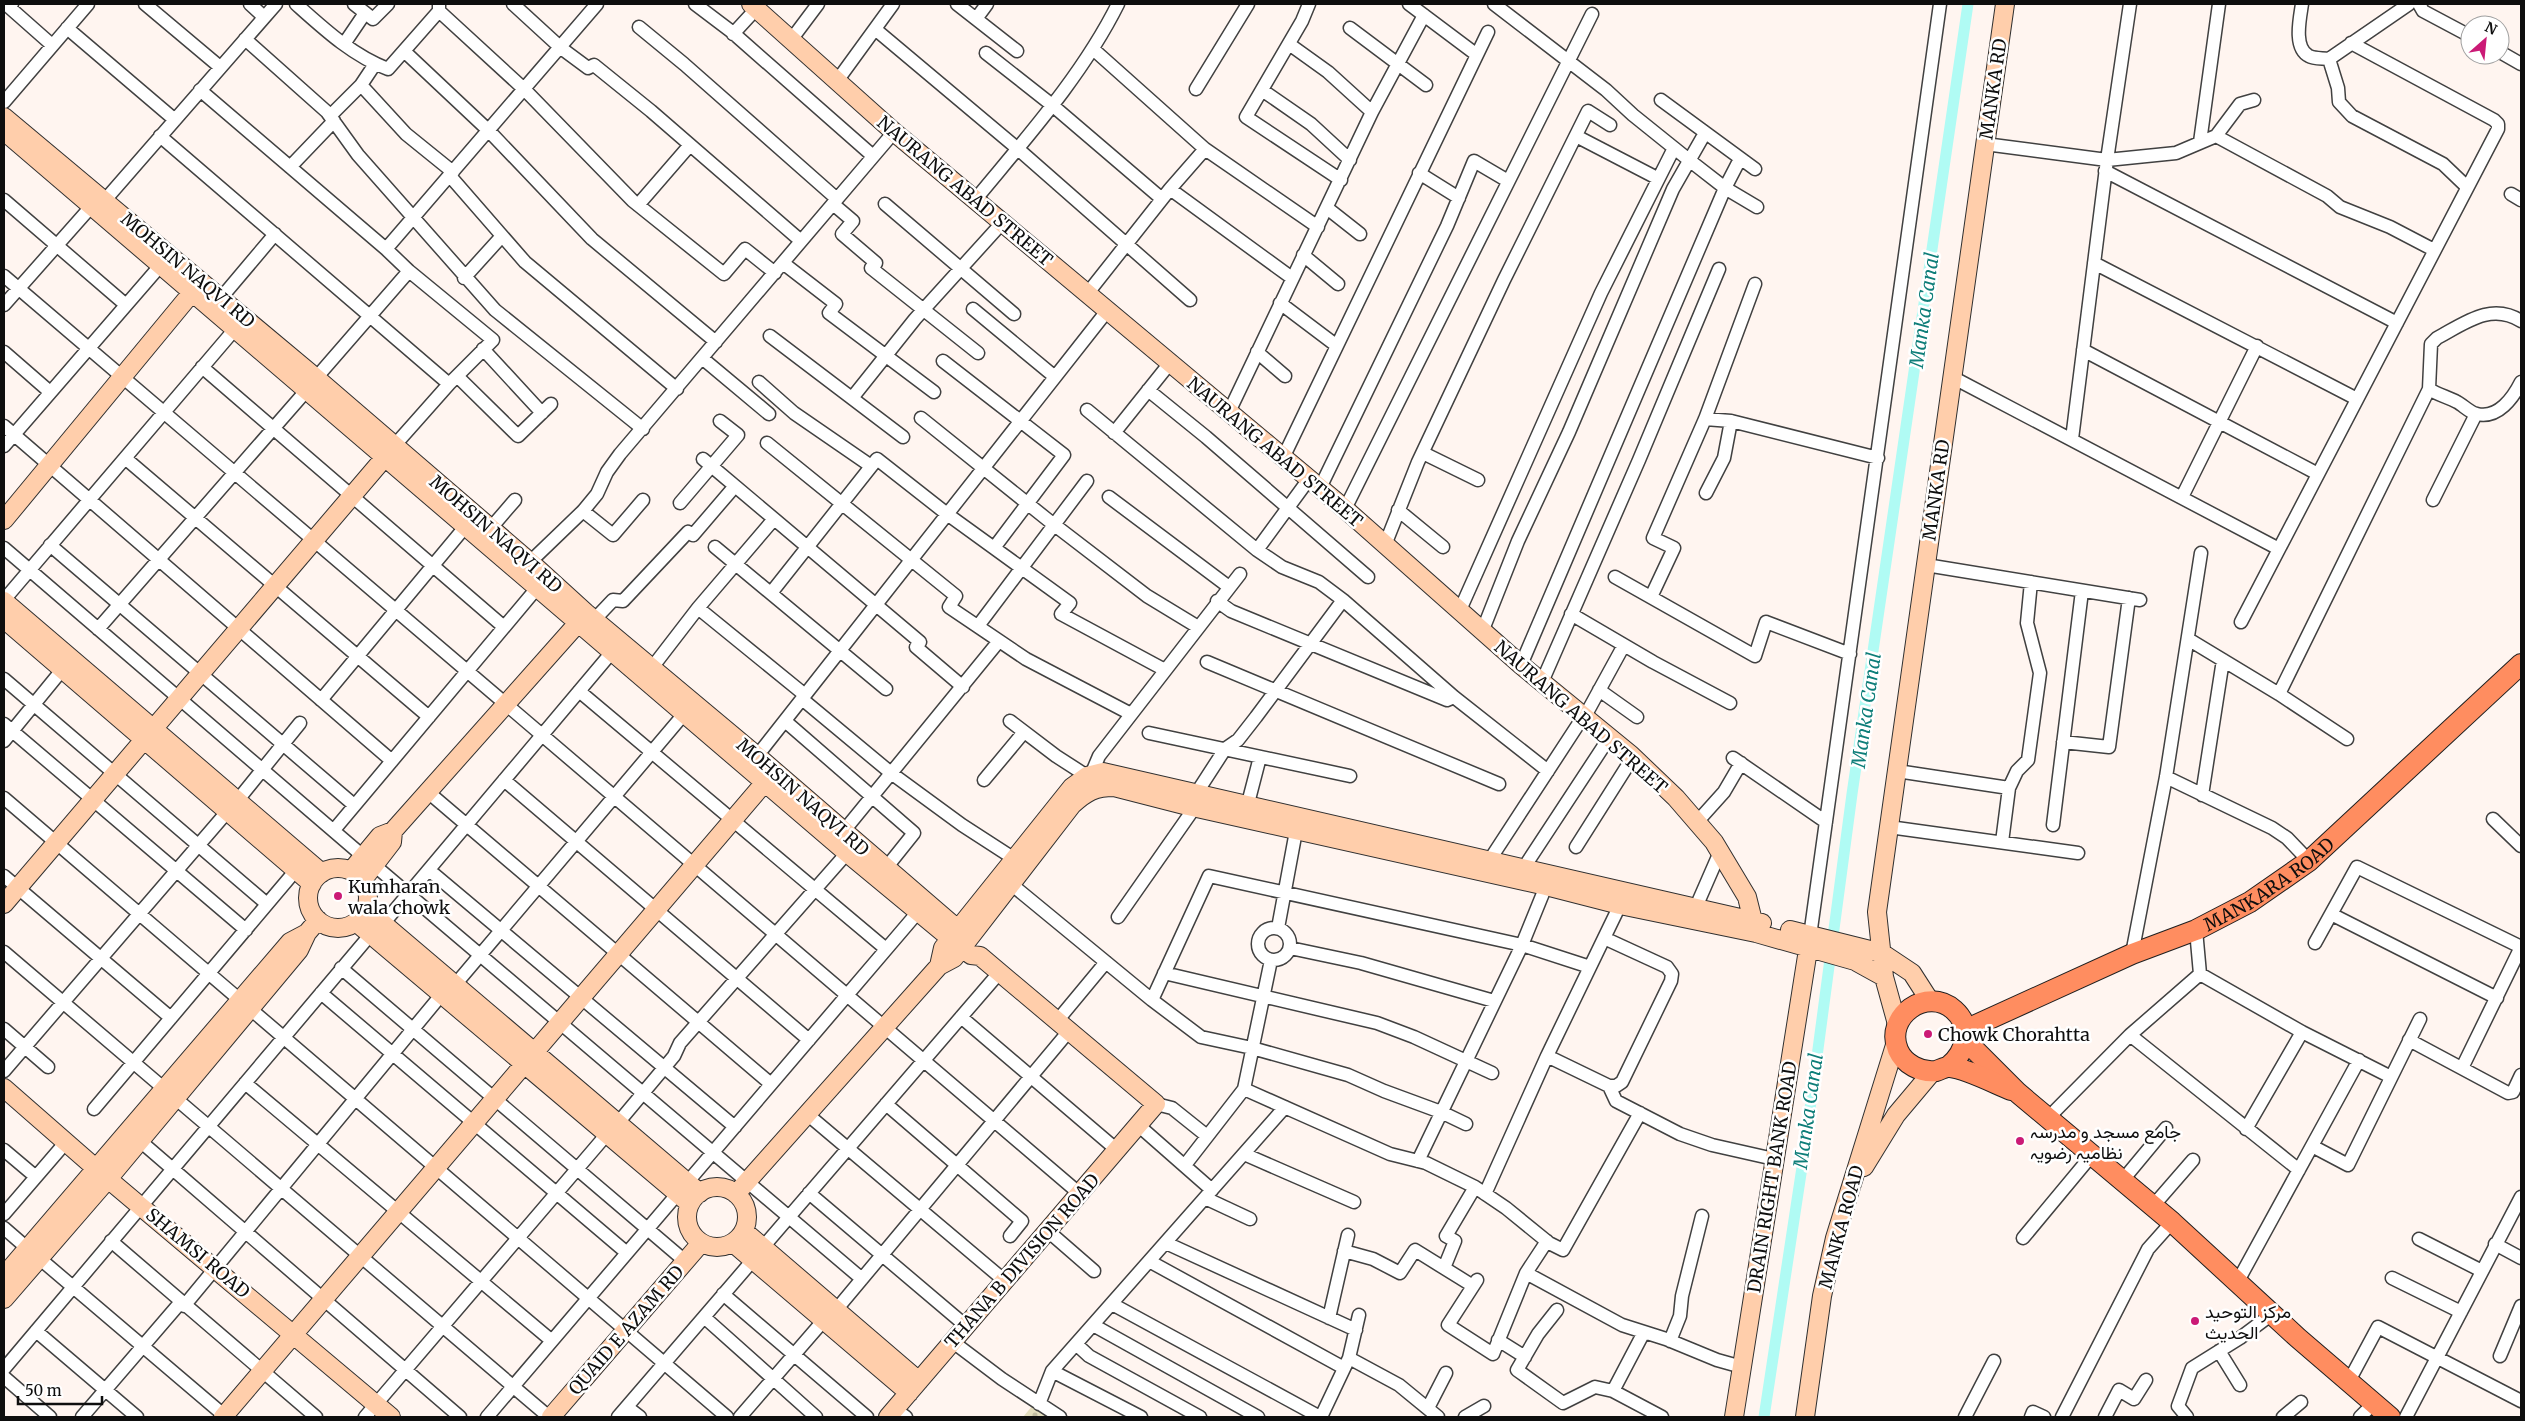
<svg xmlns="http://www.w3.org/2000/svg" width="2525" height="1421" font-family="Merriweather,Vazirmatn,serif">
	<defs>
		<pattern id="cemetery-stones" width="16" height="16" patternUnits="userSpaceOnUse" patternTransform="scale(1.25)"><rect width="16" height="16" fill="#e4debe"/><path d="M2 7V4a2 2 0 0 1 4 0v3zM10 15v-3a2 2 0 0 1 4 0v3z" fill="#c2bda2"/></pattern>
	</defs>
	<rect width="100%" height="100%" fill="#fff5f0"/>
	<path fill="url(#cemetery-stones)" d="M1033,1405l21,12h-31z"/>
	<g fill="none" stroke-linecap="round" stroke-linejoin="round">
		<path stroke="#b0fbf4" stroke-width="11" d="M1764,1417l40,-263 48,-360 116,-790"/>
		<defs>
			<path id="street" d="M12,4l-3,3 43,38
				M145,4l75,63
				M250,4l14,13
				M296,4c28,25 57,52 92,65l51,-58
				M354,4l19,15 15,-15
				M439,4v7l86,79 108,111 91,73 21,-25 30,24
				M513,4l48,44 27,20 6,-3 57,46 150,130
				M695,4l37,28 141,124
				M957,4l60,47
				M1309,4l-7,17 -56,96 95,63
				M1409,4l68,51
				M1494,4l112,86 27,25 56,45 36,28 32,19
				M2302,4c-2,14 -9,44 7,52 5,3 14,2 20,3l80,-55
				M2419,4l4,7 47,25
				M976,19l11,-15
				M639,27l45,37 153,135
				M67,28l108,92
				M1350,28l76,57
				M875,29l143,120 172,151
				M733,34l23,-25
				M245,39l82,73 31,43 137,155 148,119
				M791,40l27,-36
				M344,44l21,-31
				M1289,44l39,28 44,40
				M1093,49l112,100 113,78
				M404,51l85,80 103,108 124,103
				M2500,52l21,12
				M986,53l66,52 110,94
				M2329,59l9,29 1,14 13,14 91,48 24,23
				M837,81l56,-77
				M361,85l45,49 47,38
				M1196,89l52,-85
				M200,90l186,159 23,22 84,69 -44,44 -55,62
				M1262,90l49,34 39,36
				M1661,100l94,69
				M4,102l84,-98
				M330,116l31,-31 14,-21
				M160,136l289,248
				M1576,136l81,42
				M2216,136l111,60 13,11 50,20 44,23
				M2200,142l19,-138
				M1985,144l122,16 69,-7 40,-17 24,-32 14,-4
				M290,167l44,-46
				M2105,171l292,152
				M1419,173l40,25
				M450,176l75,86 152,127
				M1170,189l122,89
				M2511,194l10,6
				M4,200l122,105
				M975,200c51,-62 107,-124 143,-196
				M833,204l20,17 -11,13 34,29 -5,5 107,85
				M885,204l129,110
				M638,205l52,-60
				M99,207l177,-203
				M1327,208l33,26
				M386,249l211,-245
				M1303,255l35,29
				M783,263l53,41 -7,9 105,79
				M2094,263l263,136
				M4,276l1076,918
				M464,278l38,-42
				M1087,294l83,-105 35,-40
				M221,298l54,-64
				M1280,303l57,43
				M4,305l93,-105
				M973,309l82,68
				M770,336l133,101
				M483,349l59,64
				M2083,350l235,124
				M4,352l46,40
				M1257,352l28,24
				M702,358l67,56
				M943,361l121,94 -70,93
				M202,367l302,260
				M457,376l61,60 33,-32
				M1952,377l327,172
				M316,378l93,-107
				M759,382l35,31 77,53
				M2429,389c9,6 19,8 28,13 6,3 13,11 20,12 21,5 36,-16 44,-32
				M1148,390l58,47 162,140
				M852,398l63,-79 87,-96
				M1087,410l170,140 25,17 37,15 24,18 111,97 94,74
				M1229,412l143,-300 52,-97
				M921,418l127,102 99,76 51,31
				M1705,419l26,2 147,37
				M4,426l388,335
				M1114,433l56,-70
				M2072,439l35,-279 23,-156
				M767,443l189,153 -7,11 77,52 105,55
				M4,446l156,-180
				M1423,453l55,27
				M125,458l304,259
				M1283,458l205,-426
				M703,459l217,183 -4,5 47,40
				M1320,488l127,-262 27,-65 34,20
				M1706,493l18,-35 7,-37
				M1109,497l120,90
				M2182,497l75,-151
				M2433,500l43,-86
				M680,503l58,-68 -18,-14
				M1345,509l247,-495
				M1398,510l45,37
				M583,511l30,24 30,-35
				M490,529l25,-29
				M50,545l304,260
				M1385,545l33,-83 86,-182 84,-169 22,14
				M715,547l171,142
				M4,548l360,309
				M1257,550l52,-71
				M530,562l53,-51 14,-17 10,-22 13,-18 274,-322
				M1926,565l214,35
				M1615,577l140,79 11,-34 84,32
				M771,593l106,-134 70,55 123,89 -9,11 104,56
				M1651,597l23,-49 -21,-10 52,-119 50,-135
				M4,600l231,-271
				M1217,601l14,10 216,89 7,-3
				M698,608l107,87
				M1460,610l141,-317 73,-145
				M1571,614l82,48 77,41
				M594,620l19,-20 10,1 65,-69 5,3 42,-49
				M2241,622l257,-493v-5l-4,-4 -143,-77
				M978,626l109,-145
				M98,629l208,-238
				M1482,632l36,-91 51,-109 104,-243 32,-56
				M2188,639l91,55 68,45
				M1207,662l292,122
				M1521,665l204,-477 15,-29
				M651,669l47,-61 76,-89
				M4,679l263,225
				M1542,682l97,-222 80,-191
				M1599,690l38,27
				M579,691l307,258
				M2279,694l150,-305 2,-45 6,-6c28,-15 54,-36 84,-17
				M802,699l89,74 71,52 51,33
				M321,700l149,-179
				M1584,718l40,-73
				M785,721l129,112 -28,35
				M1010,721l46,35 31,20
				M4,724l242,206
				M1149,733l201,43
				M4,741l58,-71
				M2063,742l46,5 20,-149
				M757,756l350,-445
				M1733,758l93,64
				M1897,771l112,17
				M1091,775l8,-19 141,-182
				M2166,777l106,51 15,10 22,23
				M504,780l305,260
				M984,780l40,-48
				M428,792l343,292
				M2202,795l21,-135
				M4,798l723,619
				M1192,800l33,-51 13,-9 18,-23 87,-117
				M237,801l63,-78
				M1246,811l14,-54
				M2493,819l28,27
				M1697,822l27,-30 17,-29
				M2053,825l29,-234
				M1889,827l189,26
				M334,830l203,-242
				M843,832l156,-191
				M2002,842l7,-54 8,-17 11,-11 12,-87 -13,-50 4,-41
				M1576,847l57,-90
				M1489,861l94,-144
				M374,865l488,414
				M1523,869l86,-131
				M429,870l306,257
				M4,876l167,142
				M1011,884l141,116 49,37 51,11 96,27 36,16 57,21 25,12
				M1696,907l24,-55
				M2331,914l166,84
				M1118,917l77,-110
				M383,924l229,-272
				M1258 944a16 16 0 1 1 32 0a16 16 0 1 1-32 0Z
				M1278,928l18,-97
				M2196,930l4,44 102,58 89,45
				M1810,936l130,-932
				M2315,943l42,-76 164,80
				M1290,948l71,15 133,38
				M4,952l545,465
				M2132,954l34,-177 35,-224
				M341,968l344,293
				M1164,973l213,50 37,14 78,36
				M454,986l230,-272
				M321,993l306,260
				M1152,1000l57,-124 313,69 68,22
				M961,1017l156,133
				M1057,1021l49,-59
				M4,1029l44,38
				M2130,1035l169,135
				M2409,1040l99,53 5,-1 8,-17
				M1547,1056l62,30h7l6,-4 49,-101 1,-7 -5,-7 -63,-29
				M2462,1068l59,-121
				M4,1071l223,-259
				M245,1083l307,258
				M1609,1086l7,15 64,33 32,11 62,14
				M1244,1089l146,65 36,9 49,24 31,21 43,35 14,7 77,-137
				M886,1104l136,117 -12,15
				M1156,1104l16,4 35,28
				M94,1109l202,-239
				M807,1114l198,167
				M2048,1118l82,-83 70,-61
				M617,1124l57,-68 6,-13 167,-190
				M1138,1125l74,65
				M2246,1129l56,-97
				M139,1140l321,277
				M2312,1146l36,19 72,-146
				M4,1150l32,27
				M1244,1154l110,48
				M1418,1161l104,-216 24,-59
				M1185,1165l59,-76 27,-129
				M2122,1181l44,-53
				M809,1193l157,133
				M1485,1194l62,-138 73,-151
				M1205,1198l45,21
				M2153,1206l40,-46
				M4,1214l62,-72
				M4,1228l23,20
				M1048,1231l46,40
				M2023,1238l69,-83
				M2419,1239l63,32
				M111,1241l205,176
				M1166,1243l190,87
				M2495,1244l26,14
				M763,1247l236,-274
				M1344,1251l29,8 27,14 15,-23 58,36
				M39,1258l187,159
				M1149,1261l195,107
				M1444,1268l11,-27 -9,-5 29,-49
				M1526,1273l96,52 44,14 51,21 25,7
				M2392,1278l69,34
				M1477,1280l-29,45 45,29 33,-81 21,-32
				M2238,1281l121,-221
				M723,1294l144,123
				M1112,1304l208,113
				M184,1306l258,-312
				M836,1310l233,-279
				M1557,1310l-19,24 -21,36 46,33 32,-16 18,4 49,26
				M704,1317l112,100
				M1329,1318l19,-83
				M1093,1325l165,92
				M36,1331l101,86
				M1498,1340l27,17
				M1670,1341l10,-25 2,-20 20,-80
				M953,1342l49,37 58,38
				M1076,1344l13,12 111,61
				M2219,1351l21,34
				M2500,1356l21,-50
				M1349,1358l50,27 39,32
				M4,1369l367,-435
				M1052,1371l89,46
				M4,1377l46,40
				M2349,1381l29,-54 143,74
				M1613,1391l31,-59
				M1039,1404l13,-33 233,-264
				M627,1407l13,10
				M1428,1408l18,-35
				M895,1409l11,8
				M82,1417l98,-114
				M365,1417l242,-283
				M487,1417l431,-505
				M618,1417l135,-157
				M740,1417l84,-97
				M1321,1417l28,-59 10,-43
				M1465,1417l19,-11
				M1965,1417l29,-56
				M2031,1417l2,-5 11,5
				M2062,1417l86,-168 24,-27
				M2105,1417l14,-27 15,9 12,-19
				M2187,1417l-9,-11 14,-38 48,-30 32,-24
				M2283,1417l18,-15
				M2360,1417l14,-14
				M2406,1417l115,-220"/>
			<path id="secondary" d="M751,4l143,128 451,377 176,156 110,90 45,43 38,44 33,55 9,36
				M4,117l312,261 214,184 56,51 171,143 196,169
				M4,131l843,722 115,95 9,7 9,1 176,148 -268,313
				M4,520l195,-236
				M4,601l318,272
				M4,619l308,265
				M308 898a30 30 0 1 1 60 0a30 30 0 1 1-60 0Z
				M351,871l29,-35 13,-5 193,-217
				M362,881l30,-39 1,-11
				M4,904l387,-454
				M366,909l334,284
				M356,922l334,282
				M1790,930l92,23 30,20 18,28
				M939,966l4,-18 129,-161 15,-11 16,-4 659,151
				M1897,1024l-13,-47 -7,-65 128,-908
				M4,1088l104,91 283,238
				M1864,1167l32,-52 37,-44
				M687 1217a30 30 0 1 1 60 0a30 30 0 1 1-60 0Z
				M736,1194l203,-228 15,-8 118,-153c14,-13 23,-18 42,-18l74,19 358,80 74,19 136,28 99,28 29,16
				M744,1231l175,150
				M733,1243l176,150
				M4,1276l286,-334 17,-9
				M4,1299l104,-120 191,-229 8,-17 11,-13
				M223,1417l549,-643
				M551,1417l150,-174
				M1734,1417l76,-480
				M1805,1417l17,-121 13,-58 61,-196"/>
			<g id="primary">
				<path id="s1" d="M1965,1030l167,-76 64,-24 54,-28 59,-41 212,-197"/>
				<path d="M1966,1041l52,52 154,129 126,116 92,79"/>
				<path d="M1949,1066c17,-14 24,-39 5,-56 -27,-24 -70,6 -56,40 6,14 23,23 38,21 4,-1 10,-5 14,-4 15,1 46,17 61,23"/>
			</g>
		</defs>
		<use href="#street" stroke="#414141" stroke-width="15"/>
		<use href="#secondary" stroke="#303030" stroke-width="20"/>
		<use href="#primary" stroke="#1f1f1f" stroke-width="22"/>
		<use href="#street" stroke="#fff" stroke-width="12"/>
		<use href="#secondary" stroke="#ffceab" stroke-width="18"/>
		<use href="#primary" stroke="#ff8d60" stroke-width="20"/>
	</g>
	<g fill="#cb1a76" stroke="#fff" stroke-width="2">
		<circle cx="338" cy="896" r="5"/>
		<circle cx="1928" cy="1034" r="5"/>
		<circle cx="2020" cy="1141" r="5"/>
		<circle cx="2195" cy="1321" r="5"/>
	</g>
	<g text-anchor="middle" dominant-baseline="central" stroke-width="5" stroke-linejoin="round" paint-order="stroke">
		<g font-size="18" fill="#0e0e0e" stroke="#fff">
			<text transform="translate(1993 89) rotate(-82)">MANKA RD</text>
			<text transform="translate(965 191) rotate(40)">NAURANG ABAD STREET</text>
			<text transform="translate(188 270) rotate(40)">MOHSIN NAQVI RD</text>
			<text transform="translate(1275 452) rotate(40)">NAURANG ABAD STREET</text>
			<text transform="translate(1936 490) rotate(-82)">MANKA RD</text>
			<text transform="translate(496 534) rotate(41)">MOHSIN NAQVI RD</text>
			<text transform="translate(1581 717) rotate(41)">NAURANG ABAD STREET</text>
			<text transform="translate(803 797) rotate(41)">MOHSIN NAQVI RD</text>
			<text stroke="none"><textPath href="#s1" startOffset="338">MANKARA ROAD</textPath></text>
			<text transform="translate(1772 1177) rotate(-81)">DRAIN RIGHT BANK ROAD</text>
			<text transform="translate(1841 1227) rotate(-75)">MANKA ROAD</text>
			<text transform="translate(198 1253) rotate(40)">SHAMSI ROAD</text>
			<text transform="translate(1022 1261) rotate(-49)">THANA B DIVISION ROAD</text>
			<text transform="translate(626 1330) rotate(-49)">QUAID E AZAM RD</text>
		</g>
		<g font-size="18" fill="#0e0e0e" stroke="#fff" text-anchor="start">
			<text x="348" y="886">Kumharan<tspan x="348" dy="21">wala chowk</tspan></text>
			<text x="1938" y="1034">Chowk Chorahtta</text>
			<text x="2030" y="1131">جامع مسجد و مدرسہ<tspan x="2030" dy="21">نظامیہ رضویہ</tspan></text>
			<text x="2205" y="1311">مرکز التوحید<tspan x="2205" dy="21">الحدیث</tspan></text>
		</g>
		<g font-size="19" font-style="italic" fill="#0e7e79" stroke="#fff">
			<text transform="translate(1924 310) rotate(-82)">Manka Canal</text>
			<text transform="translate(1866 710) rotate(-82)">Manka Canal</text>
			<text transform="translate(1808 1111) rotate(-82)">Manka Canal</text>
		</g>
	</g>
	<rect width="2525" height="1421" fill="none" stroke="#0e0e0e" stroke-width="10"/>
	<g transform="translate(2485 40) rotate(27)"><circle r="24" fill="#ffffff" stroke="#9f9f9f"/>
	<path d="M0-4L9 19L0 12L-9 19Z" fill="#cb1a76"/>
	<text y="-8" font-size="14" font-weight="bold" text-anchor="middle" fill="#0e0e0e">N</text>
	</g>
	<path d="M18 1396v8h84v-8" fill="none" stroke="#0e0e0e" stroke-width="2.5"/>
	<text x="25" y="1396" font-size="15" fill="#0e0e0e" stroke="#ffffff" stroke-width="4" paint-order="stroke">50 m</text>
</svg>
